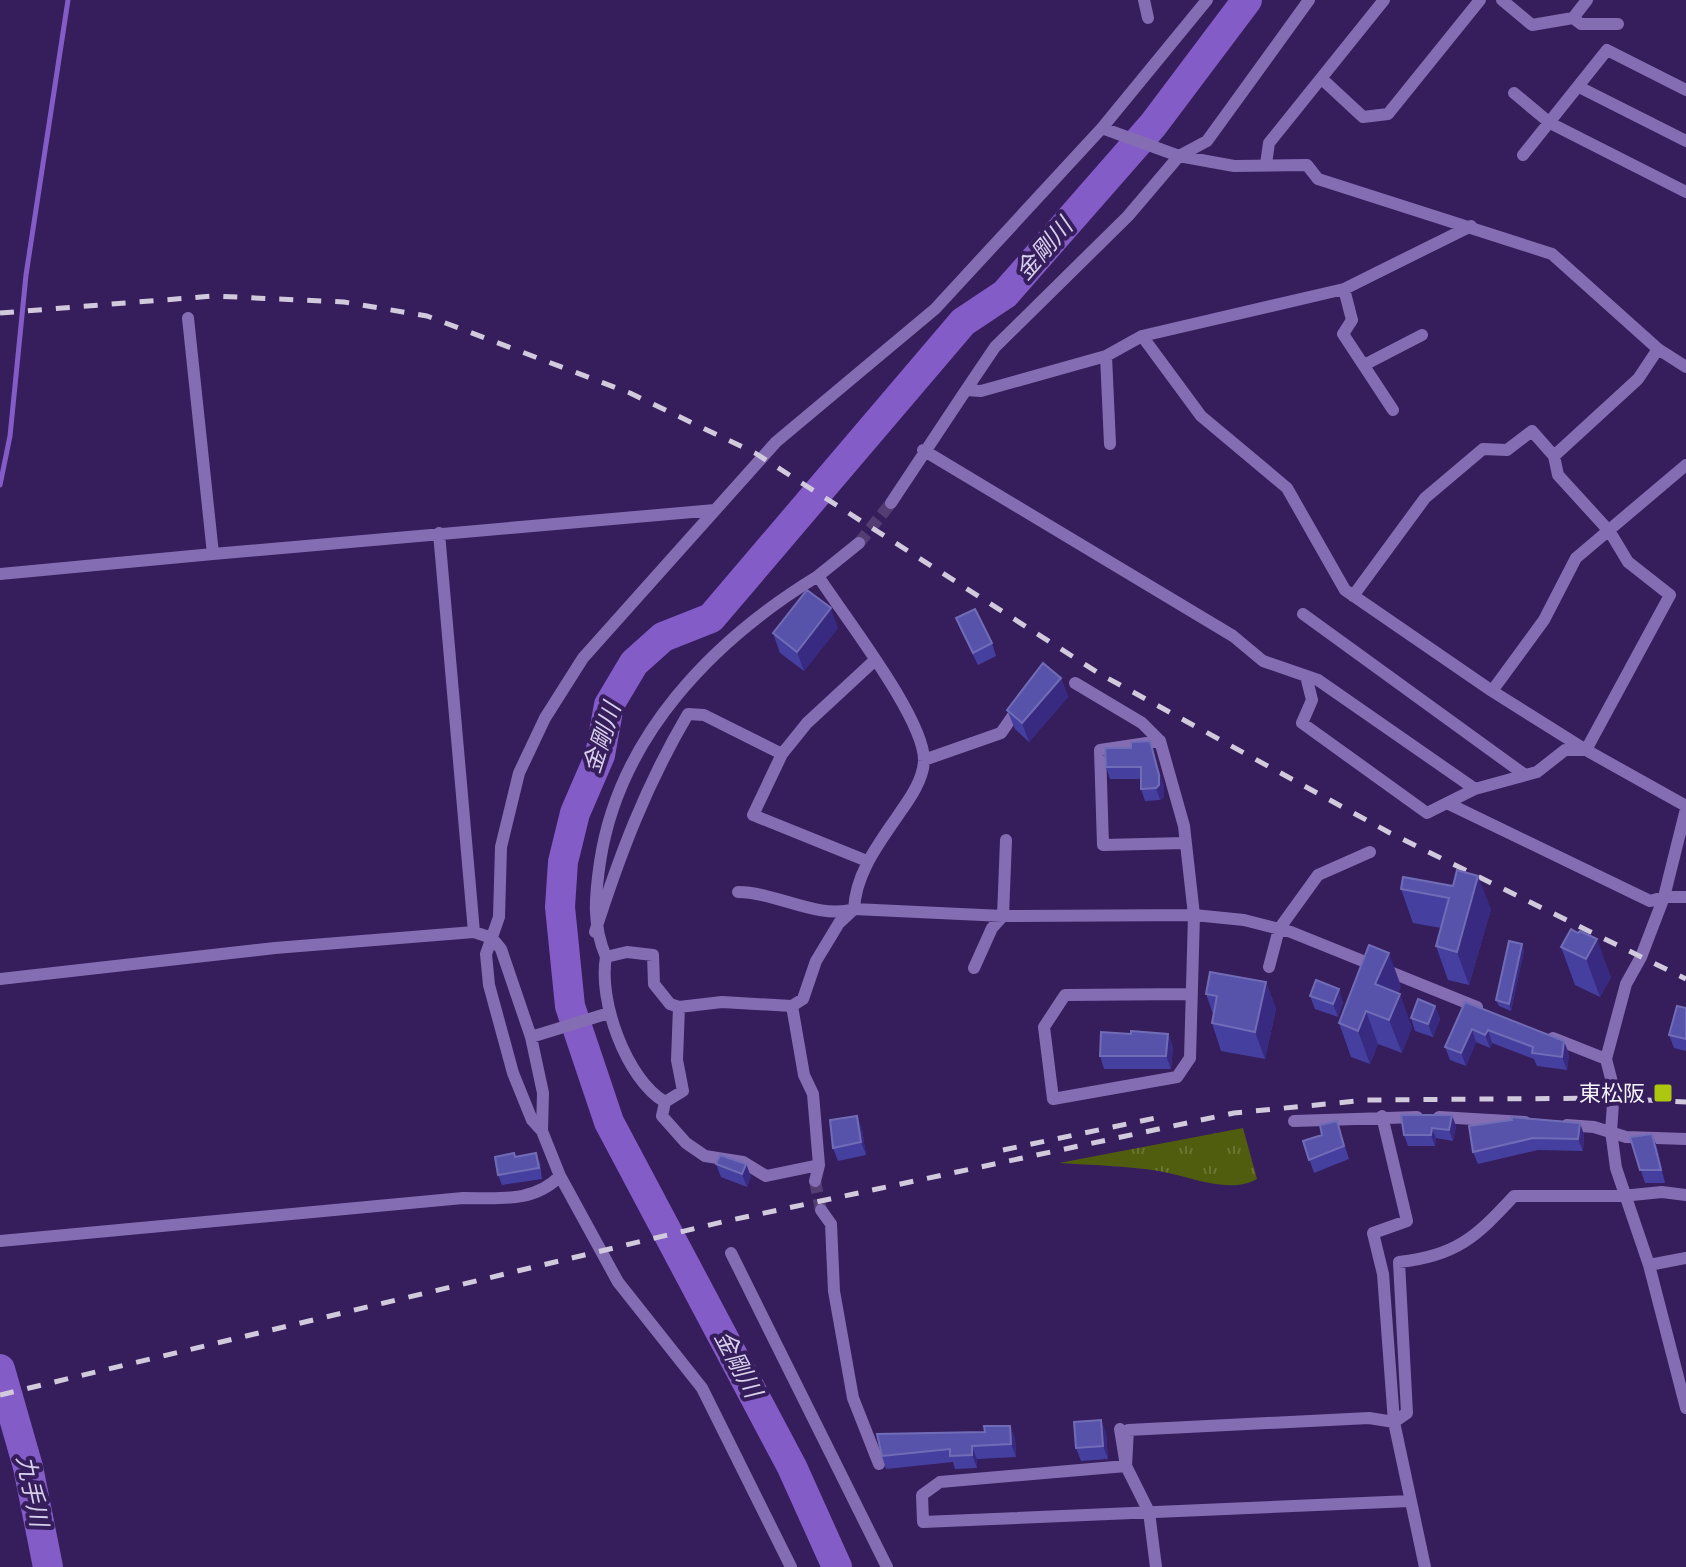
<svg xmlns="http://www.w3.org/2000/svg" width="1686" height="1567" font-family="Signika,'Noto Sans JP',sans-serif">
	<defs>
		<pattern id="grass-tufts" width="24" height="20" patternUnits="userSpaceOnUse" patternTransform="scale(2)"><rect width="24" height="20" fill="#515d0e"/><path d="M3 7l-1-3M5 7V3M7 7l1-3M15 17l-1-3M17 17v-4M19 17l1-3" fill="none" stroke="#6b7532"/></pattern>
	</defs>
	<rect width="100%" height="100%" fill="#361d5b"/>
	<path fill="url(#grass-tufts)" d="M1243,1128l14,51c-28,16 -68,-3 -98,-8 -32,-5 -67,-6 -100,-8z"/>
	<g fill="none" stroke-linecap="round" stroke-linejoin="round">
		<path stroke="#845cc8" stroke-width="5" d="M0,485l10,-49 16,-161 42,-275"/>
		<path stroke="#845cc8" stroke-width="30" d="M0,1369l28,98 20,100
			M837,1567l-45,-100 -183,-345 -39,-116 -10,-99 3,-45 12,-49 25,-58 9,-50 25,-42 29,-26 48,-19 252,-296 42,-28 148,-169 94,-125"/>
		<path stroke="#533d73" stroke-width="12" stroke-dasharray="12 6" stroke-linecap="butt" d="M859,543l32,-40
			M815,1181l6,29"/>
		<path stroke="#846db2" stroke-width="12" d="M1144,0l4,18
			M1502,0l30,25 41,-7 14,-18
			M1573,18l8,6h37
			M1322,79l41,38 25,-3 92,-114
			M1579,87l107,54
			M1514,93l36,30 136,69
			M1102,128l77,28 55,10 73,-1 11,14 234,75 106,95 28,18
			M1523,155l84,-105 79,40
			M1266,164l3,-21 115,-143
			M1344,289l8,31 -9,14 50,76
			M1142,336l59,80 86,72 58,102 147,101 94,59 100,56
			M1106,356l4,88
			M1364,365l58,-30
			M966,390l29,-43 133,-131 51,-60 28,-15 102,-141
			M923,450l310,186 30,25 55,19 157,109
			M891,503l75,-113 15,1 125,-35 36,-20 202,-47 127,-63
			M439,533l35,399
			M213,554l502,-44
			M0,574l213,-20 -25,-236
			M1353,596l72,-98 58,-49 24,1 25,-19 22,25
			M1303,614l222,161
			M1306,676l6,24 -10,23 125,90 48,-24 62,-17 28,-22h21
			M1075,683l67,40 18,18
			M1492,691l52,-71 32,-62 110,-93
			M1586,750l84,-155 -42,-33 -18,-30 -52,-57 -4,-19 84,-77 20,-30
			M782,754l-29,61 114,46
			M924,760l77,-27 18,-26
			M1447,803l203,98 14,-4h22
			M1686,809l-22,88 -23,60 -15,27 -20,75 8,31 -3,41 5,37 33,97 37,143
			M1185,843l-82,2 -3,-95 60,-9 24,85 10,89 -4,143 -13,19 -124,22 -9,-72 21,-32 124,-1
			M738,892c38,0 80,28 116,17l149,7 191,-1 50,5 47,12 186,75
			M595,932c25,-78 51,-147 93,-218l16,1 78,39 25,-31 67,-62
			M606,957c-14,-33 -11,-61 -6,-95 19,-126 113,-222 218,-286
			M1269,967l10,-38 39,-54 52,-23
			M974,968l18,-40 11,-12 3,-76
			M0,979l275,-31 199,-16 18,6 9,11 30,88 12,56 -1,38 18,45 58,106 84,106 89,179
			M679,1007l-2,53 6,31 -18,11 -3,14 24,27 19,13 38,6 23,14 53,-11 -6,-71 -9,-19 -12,-69
			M531,1037l78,-24
			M1553,1038l53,21
			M665,1102c-39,-23 -67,-102 -59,-145l21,-5 26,3 1,29 16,20 9,3 43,-5 70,4 11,-7 13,-38 23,-38 15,-14c2,-38 27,-68 47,-98 10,-14 22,-32 23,-50 1,-42 -81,-146 -106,-185l41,-33
			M1382,1116l25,105 -34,12 10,41 11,148 31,145
			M1439,1117l86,5
			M1294,1121l123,-4
			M1567,1125l27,2 32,10 60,2
			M542,1131l-10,-11 -19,-47 -24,-88 -3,-31 13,-37 2,-70 18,-74 26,-55 38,-60 193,-216 159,-133 167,-181 105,-128
			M815,1181l4,-16
			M821,1210l10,14 3,67 19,107 26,66
			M0,1241l463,-43c35,0 71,5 97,-22
			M731,1253l156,314
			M1649,1265l37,-7
			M1120,1429l6,37 23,46 7,55
			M1410,1501l-487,21 -1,-27 18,-13 186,-16 2,-36 241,-12 25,4 13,-9 -8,-151c57,-6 77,-25 115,-66h108l40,-4 24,3"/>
		<path stroke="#d1cadc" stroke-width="5" stroke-dasharray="14 14" stroke-linecap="butt" d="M0,313l213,-17 131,6 83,14 203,77 125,60 345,221 290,159 296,146
			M1003,1150l157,-33
			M0,1395l722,-173 512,-109 133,-13 246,-2 73,4"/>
	</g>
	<path fill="#4540a0" d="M956,618l36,25 4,13 -18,9 -17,-34z
		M838,628l-34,43 -24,-18 -7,-20z
		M1061,678l7,19 -39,45 -14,-13 -8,-19z
		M1150,741l14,46v10l-4,3 -15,1 -4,-12v-10h-31l-4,-12 25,-19z
		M1403,877l88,32 -22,76 -21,-5 -12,-34 5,-18 -28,-5 -12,-34z
		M1578,933l33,44 -11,20 -25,-12 -14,-38z
		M1522,944l2,7 -13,60 -12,-5 -3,-6z
		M1266,982l10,27 -11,50 -44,-8 -9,-28 1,-9 -7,-20z
		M1401,986l-3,7 14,34 -10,26 -24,-9 -8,20 -19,-7 -12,-34z
		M1310,996l33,6 -5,15 -23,-8z
		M1465,1002l104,52 -2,16 -30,-4 -3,-7 -42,-16 -2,5 -14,-6 -10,24 -16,-6 -5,-13z
		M1435,1006l5,13 -7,18 -18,-6 -4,-13z
		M1686,1008v43l-12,-3 -5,-13z
		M1168,1034l5,13 -2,22h-67l-4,-13z
		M1401,1115l55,11 -3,15 -17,-3 -1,8h-27l-4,-11z
		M1337,1121l12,38 -35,14 -11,-32 19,-6z
		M1580,1123l4,12 -1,16 -45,-1 -60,14 -5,-12z
		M862,1129l4,26 -28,6 -5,-13z
		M1652,1134l5,13 8,36h-20l-15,-46z
		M536,1153l4,10 2,16 -40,6 -4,-10 18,-18z
		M716,1164h30l5,13 -4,10 -26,-10z
		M1101,1420l5,13 2,26 -27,2 -5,-13z
		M1010,1426l5,13 1,18 -39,2v9l-22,1 -2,-7 -67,7 -4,-13z"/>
	<path fill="#372a80" d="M831,608l7,20 -34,43 -7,-19z
		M1061,678l7,19 -39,45 -7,-19z
		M1150,741l14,46v10l-4,3 -4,-12z
		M1478,876l13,33 -22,76 -12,-33z
		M1597,939l14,38 -11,20 -14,-38z
		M1522,944l2,7 -13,60 -2,-7z
		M1389,953l12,33 -14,32 -12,-34z
		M1266,982l10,27 -11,50 -10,-27z
		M1339,989l4,13 -5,15 -5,-13z
		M1400,994l12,33 -10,26 -13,-33z
		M1435,1006l5,13 -7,18 -5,-13z
		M1366,1011l12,33 -8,20 -12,-33z
		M1472,1029l4,13 -10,24 -5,-13z
		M1488,1030l4,13 -2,5 -5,-13z
		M1168,1034l5,13 -2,22 -5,-13z
		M1564,1041l5,13 -2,16 -5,-13z
		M1452,1115l4,11 -3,15 -4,-11z
		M857,1116l5,13 4,26 -5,-13z
		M1580,1123l4,12 -1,16 -5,-12z
		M1432,1128l4,10 -1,8 -4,-11z
		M1652,1134l5,13 8,36 -4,-13z
		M746,1164l5,13 -4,10 -5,-13z
		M1101,1420l5,13 2,26 -5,-13z
		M1010,1426l5,13 1,18 -5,-13z
		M972,1446l5,13v9l-5,-13z"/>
	<path fill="#5853aa" stroke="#716cb6" stroke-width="2" d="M807,590l24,18 -34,44 -24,-19z
		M975,609l17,34 -19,10 -17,-35z
		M1043,663l18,15 -39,45 -15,-13z
		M1150,741l9,34v10l-3,3 -15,1v-22h-35l-1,-19h26v-6z
		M1457,870l21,6 -21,76 -21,-6 13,-48 -48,-9 2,-12 50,9z
		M1571,929l7,4 2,-2 17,8 -11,20 -25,-12z
		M1509,941l13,3 -13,60 -13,-4z
		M1369,945l20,8 -14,31 25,10 -11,26 -23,-9 -8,20 -19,-8z
		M1210,972l56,10 -11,50 -43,-9 5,-27 -11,-2z
		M1316,980l23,9 -6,15 -23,-8z
		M1418,999l17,7 -7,18 -17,-6z
		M1465,1002l99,39 -2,16 -30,-4 1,-6 -45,-17 -3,5 -13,-6 -11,24 -16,-6z
		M1677,1006l9,2v31l-17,-4z
		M1131,1031l37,3 -2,22h-66l1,-24 30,2z
		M1401,1115h51l-3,15 -17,-2 -1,7h-27z
		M857,1116l4,26 -28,6 -3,-28z
		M1511,1117l69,6 -2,16 -45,-1 -60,14 -4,-26 43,-6z
		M1337,1121l7,25 -35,14 -6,-19 19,-6 -2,-10z
		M1652,1134l9,36h-21l-10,-33z
		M514,1153l1,4 21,-4 3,15 -41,7 -3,-18z
		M720,1155l26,9 -4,10 -26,-10z
		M1101,1420l2,26 -27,2 -2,-26z
		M984,1426h26l1,18 -39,2v9l-22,1v-7l-68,7 -5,-22 108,-2z"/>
	<rect fill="#adc60e" stroke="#361d5b" stroke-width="3" x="1653" y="1083" width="20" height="20" rx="4"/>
	<g text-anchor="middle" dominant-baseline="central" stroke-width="8" stroke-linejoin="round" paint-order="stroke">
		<g font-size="22" fill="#f5f3fb" stroke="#361d5b" text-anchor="end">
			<text x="1645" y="1093">東松阪</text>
		</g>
		<g font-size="24" font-style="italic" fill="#d8d0ec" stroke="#361d5b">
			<text transform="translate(1044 249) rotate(-49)">金剛川</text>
			<text transform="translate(602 738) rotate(-72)">金剛川</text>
			<text transform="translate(738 1364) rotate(62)">金剛川</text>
			<text transform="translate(32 1491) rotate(78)">九手川</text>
		</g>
	</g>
</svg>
